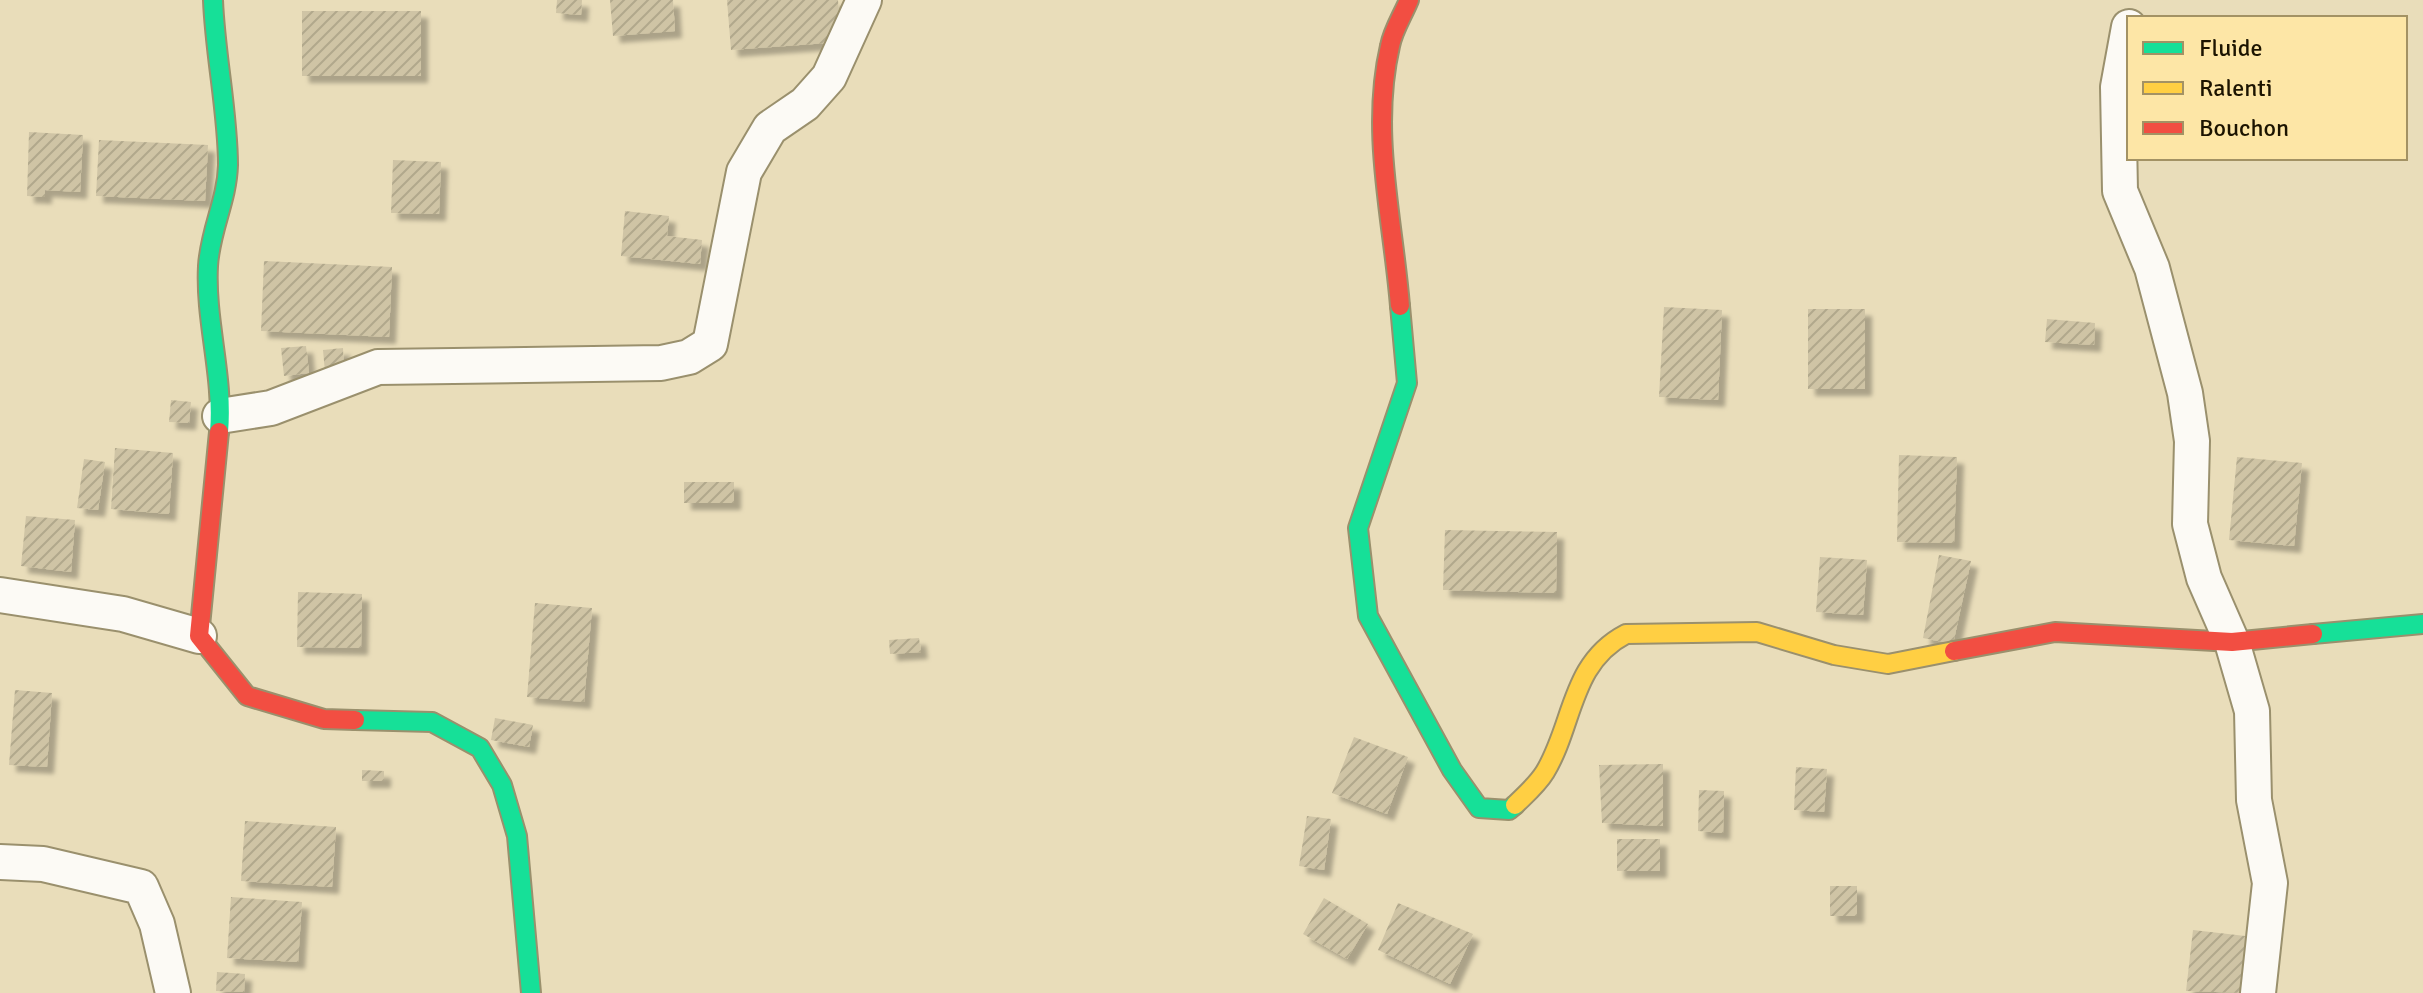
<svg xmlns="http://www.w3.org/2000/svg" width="2423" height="993" font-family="Signika,sans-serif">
	<defs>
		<pattern id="building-hatch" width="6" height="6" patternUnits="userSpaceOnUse" patternTransform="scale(2)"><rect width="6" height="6" fill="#cfc4a5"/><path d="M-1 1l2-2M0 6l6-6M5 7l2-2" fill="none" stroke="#b1a88c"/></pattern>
		<filter id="shadow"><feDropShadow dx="7" dy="7" stdDeviation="2" flood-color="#0004"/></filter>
	</defs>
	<rect width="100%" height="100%" fill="#e9ddba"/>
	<path fill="url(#building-hatch)" filter="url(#shadow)" d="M557,0h25l-1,15 -25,-2z
		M610,0h63l2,31 -62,5z
		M727,0h111l3,42 -110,8z
		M302,11h119v65h-119z
		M29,132l54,3 -3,57 -35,-2v7l-18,-1z
		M99,140l109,5 -3,56 -109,-5z
		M393,160l48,2 -2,52 -48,-1z
		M625,211l44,5 -2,20 35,4 -2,24 -79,-8z
		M264,261l128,6 -3,70 -128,-6z
		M1664,307l58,3 -4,90 -59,-3z
		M1808,309h57v80h-57z
		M2047,319l48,4 -1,22 -49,-3z
		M306,346l3,27 -25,3 -3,-28z
		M343,348l1,23 -19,1 -2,-22z
		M171,400l20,2 -2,21 -20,-1z
		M115,448l58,5 -4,61 -58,-5z
		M1899,455l58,2 -3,86 -57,-1z
		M2237,457l65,6 -8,83 -65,-6z
		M84,459l21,3 -7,48 -21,-2z
		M684,482h50v21h-50z
		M26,516l49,4 -4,52 -50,-6z
		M1445,530l112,2 -1,61 -113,-3z
		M1939,555l32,6 -18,83 -30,-6z
		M1820,557l47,3 -4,55 -47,-3z
		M298,592l64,2 -1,54 -64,-1z
		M535,603l57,5 -8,94 -57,-5z
		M919,638l2,14 -31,2 -1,-14z
		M15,690l37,3 -5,74 -38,-2z
		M495,718l38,7 -4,22 -38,-7z
		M1354,737l54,20 -21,57 -55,-21z
		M1663,764v62l-61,-3 -3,-58z
		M1796,767l31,2 -3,43 -30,-2z
		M362,770l22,1v10h-22z
		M1699,790l25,1 -1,42 -25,-2z
		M1307,816l24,3 -7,51 -25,-4z
		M245,821l91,6 -4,60 -91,-6z
		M1617,839h43v32h-43z
		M1830,886h27v30h-27z
		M231,897l71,5 -4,60 -71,-4z
		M1324,898l44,26 -21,35 -44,-25z
		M1398,903l75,31 -23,50 -72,-34z
		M2193,930l61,7 -7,56 -61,-2z
		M217,972l28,2 -1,18 -28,-1z"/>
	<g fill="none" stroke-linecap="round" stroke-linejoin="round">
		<defs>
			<path id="street" d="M2129,27l-11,60 2,104 32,77 33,125 7,48 -2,83 14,54 28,64 20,69 2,89 16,83 -12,110
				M220,416l51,-8 107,-41 283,-4 28,-6 21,-13 34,-172 26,-44 35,-24 24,-27 35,-77
				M0,595l123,19 76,22
				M0,862l43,2 98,23 16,37 16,69"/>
			<path id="fast" d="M213,0c2,54 15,113 15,165 -1,36 -18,65 -20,101 -3,55 16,111 11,166
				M1400,306l7,77 -49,145 10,88 84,154 27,38 30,2 6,-5
				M2313,634l110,-10
				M355,720l77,2 48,26 22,37 15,51 14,157"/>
			<path id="slow" d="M1515,805c10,-10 22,-20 30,-33 29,-48 25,-109 81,-138l131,-2 77,23 54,9 66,-13"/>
			<path id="jam" d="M1400,306c-7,-87 -30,-174 -10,-260 3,-16 13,-31 19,-46
				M219,432l-20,204 48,60 77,23 31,1
				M1954,651l101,-19 177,10 81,-8"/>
		</defs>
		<use href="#street" stroke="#9a906d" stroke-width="38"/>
		<use href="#fast" stroke="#9a906d" stroke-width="22"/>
		<use href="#slow" stroke="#9a906d" stroke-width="22"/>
		<use href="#jam" stroke="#9a906d" stroke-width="22"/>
		<use href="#street" stroke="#fcfaf5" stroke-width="34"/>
		<use href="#fast" stroke="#16e098" stroke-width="18"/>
		<use href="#slow" stroke="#ffcf43" stroke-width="18"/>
		<use href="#jam" stroke="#f24e42" stroke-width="18"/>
	</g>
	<rect x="2127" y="16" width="280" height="144" fill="#fde6a6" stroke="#a39264" stroke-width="2"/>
	<rect x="2143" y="42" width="40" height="12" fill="#16e098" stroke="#a39264" stroke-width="2"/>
	<text x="2199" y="56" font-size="24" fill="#1c1400">Fluide</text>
	<rect x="2143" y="82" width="40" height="12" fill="#ffcf43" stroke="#a39264" stroke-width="2"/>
	<text x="2199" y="96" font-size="24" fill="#1c1400">Ralenti</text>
	<rect x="2143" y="122" width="40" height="12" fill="#f24e42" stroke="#a39264" stroke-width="2"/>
	<text x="2199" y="136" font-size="24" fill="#1c1400">Bouchon</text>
</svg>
